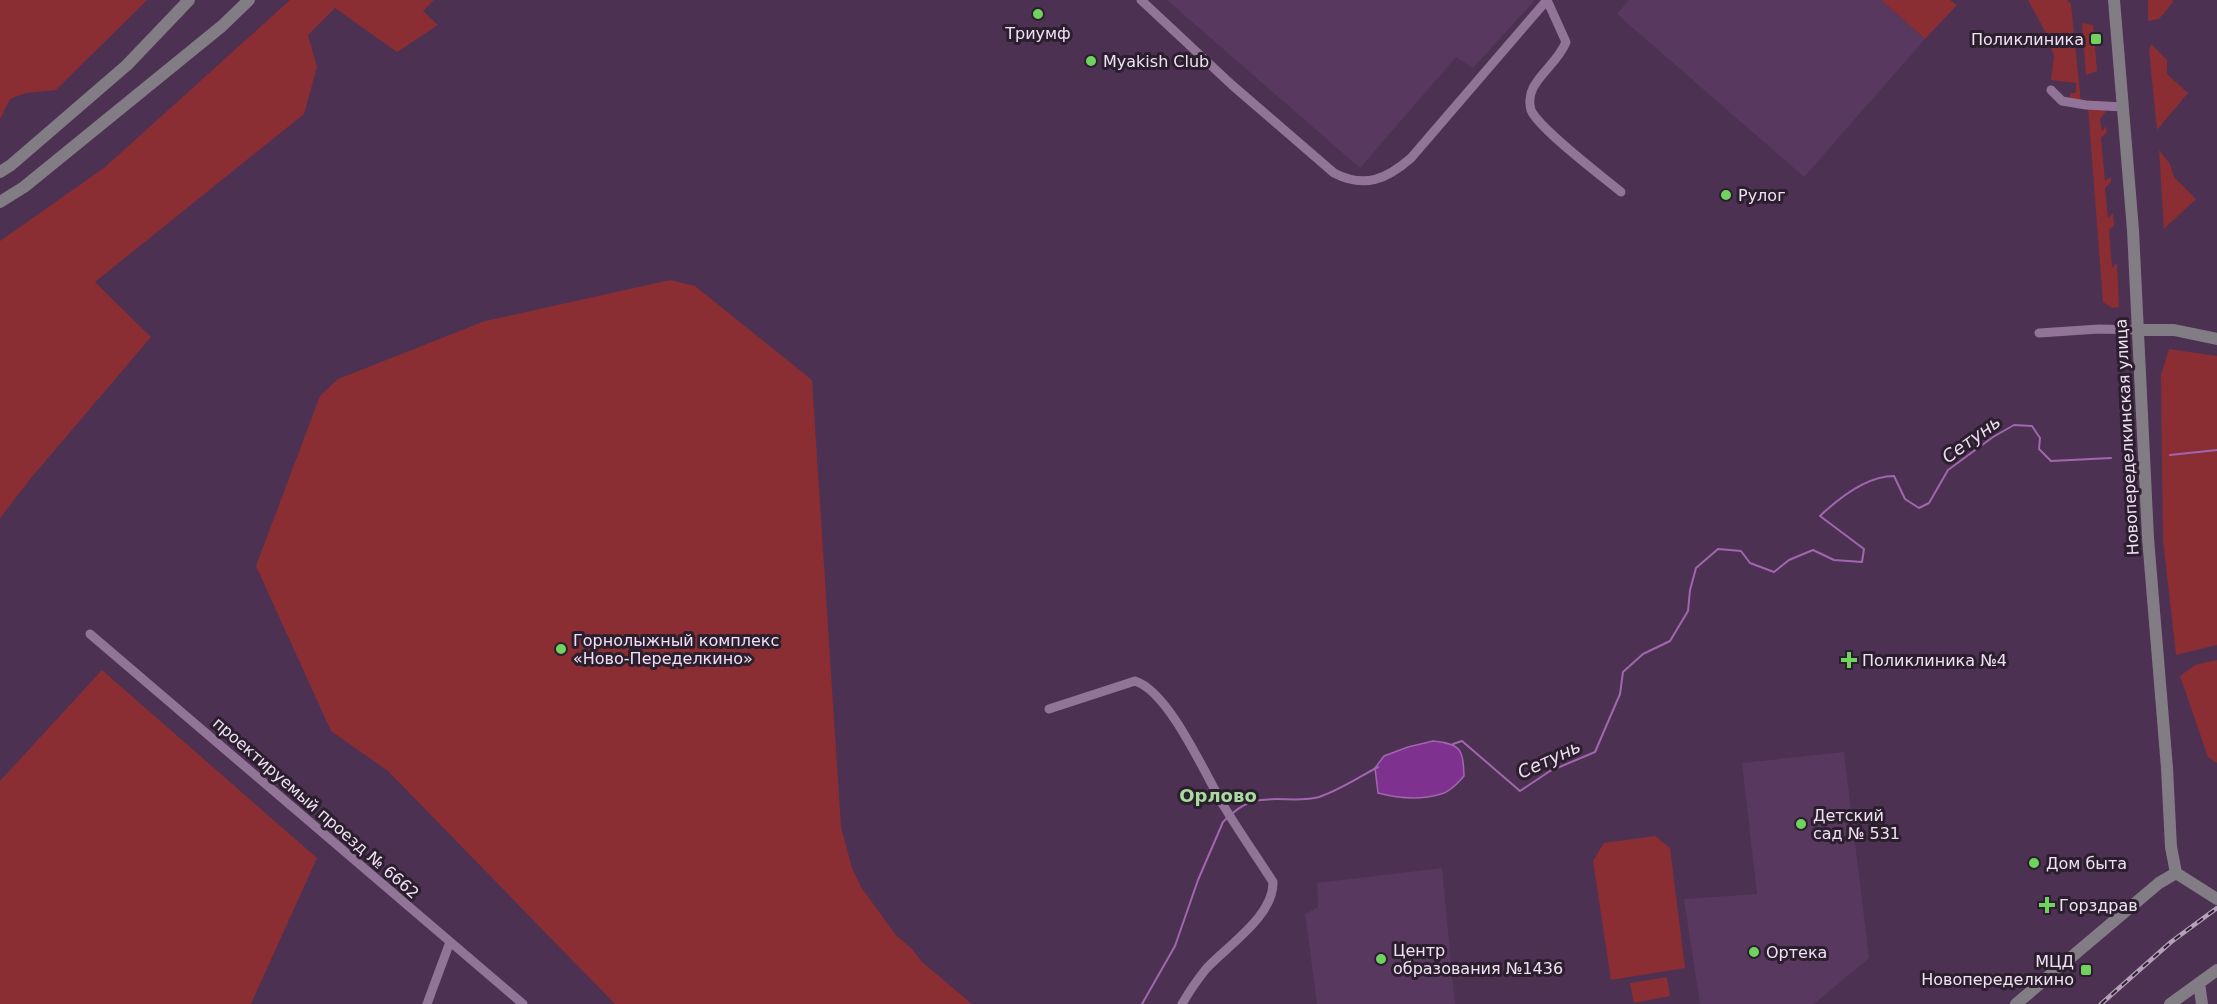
<svg xmlns="http://www.w3.org/2000/svg" width="2217" height="1004" font-family="'DejaVu Sans',sans-serif">
	<rect width="100%" height="100%" fill="#4c3152"/>
	<path fill="#58385f" d="M1167,0h368l-62,68 -17,-11 -96,111z
		M1629,0h252l44,39 -121,138 -187,-163z
		M1844,752l25,206 -55,46h-114l-16,-105 73,-5 -15,-131z
		M1442,868l13,136h-138l-12,-90 13,-7 -1,-24z"/>
	<path fill="#8a2e33" d="M0,0h147l-91,90 -30,3 -16,6 -10,20z
		M290,0h144l-11,11 15,14 -41,27 -62,-44 -27,27 9,32 -13,47 -209,168 56,55 -120,141 -31,40v-277l104,-73z
		M1881,0h69l7,5 -32,34z
		M2028,0h39l4,4 10,98 -11,-1v-8h6v-10l-25,-3 3,-24 -8,-23z
		M2148,0h23l3,1 -15,18 -11,2z
		M2082,23l11,2 4,46 -11,4z
		M2151,44l16,16v14l21,19 -31,37 -8,-79z
		M2088,107l17,1v5l-5,6 2,12 4,-5 1,6 -6,6 4,43 6,-4v5l-6,6 3,30 5,-5 1,12 -5,5 3,38 5,-5 2,44 -7,1 -9,-6z
		M2159,150l11,14 4,13 22,22 -32,30z
		M670,280l25,6 117,94 29,447 11,41 9,19 34,47 17,15 9,12 51,43h-357l-227,-233 -57,-40 -75,-165 64,-170 18,-17 147,-58z
		M2169,349l48,7v289l-41,10 -13,-115 -2,-165z
		M2217,660v103l-9,-6 -28,-81 15,-11z
		M102,670l215,188 -66,146h-251v-223z
		M1655,836l15,12 15,120 -74,12 -18,-119 11,-18z
		M1667,977l3,19 -36,7 -4,-20z"/>
	<path fill="#7f318f" stroke="#a166ae" stroke-width="1.5" d="M1433,741c28,3 30,8 31,35 -6,7 -14,16 -23,18 -20,6 -44,4 -63,-1l-3,-25 9,-12 24,-9z"/>
	<g fill="none" stroke-linecap="round" stroke-linejoin="round">
		<path stroke="#a166ae" stroke-width="2" d="M2170,455l47,-5
			M1453,744l9,-3 58,50 30,-20 45,-19 25,-58 3,-22 20,-18 27,-13 18,-30 2,-21 6,-22 22,-19 23,2 9,12 24,9 15,-12 24,-10 21,10 28,2 2,-13 -44,-33c19,-18 47,-40 74,-40l11,23 14,9 10,-5 19,-33 45,-33 21,-12 18,1 8,12 -1,11 12,12 60,-3
			M1233,813c26,-24 58,-8 86,-16 21,-7 40,-20 59,-30
			M1142,1004l33,-58 23,-66 25,-58 5,-5"/>
		<path stroke="#937499" stroke-width="9" d="M1141,0l91,85 102,88c31,16 53,6 77,-15l136,-158
			M1547,0l19,42c-7,18 -24,29 -33,46 -3,6 -4,15 -2,22 7,18 72,67 90,82
			M2051,90l11,11 24,4 37,2
			M2039,333l60,-4 38,1
			M90,634l433,370
			M1049,709l86,-28c35,11 71,96 90,127 15,25 32,49 48,74 1,34 -46,64 -67,87 -9,11 -17,23 -24,35
			M427,1004l23,-62"/>
		<path stroke="#827d84" stroke-width="12" d="M2114,0l19,230 15,308 19,230 4,79 5,26
			M0,172l11,-7 116,-100 62,-65
			M0,202l24,-15 198,-161 27,-26
			M2137,330h37l43,9
			M2176,873l41,26
			M2199,983l3,21
			M2016,1004l143,-121 17,-10
			M2170,1004l47,-34"/>
		<defs>
			<path id="rail" d="M2101,1004l70,-62 46,-34"/>
		</defs>
		<use href="#rail" stroke="#b4a0b9" stroke-width="4.5"/>
		<use href="#rail" stroke="#2b1f2e" stroke-width="2" stroke-dasharray="7" stroke-linecap="butt"/>
	</g>
	<g fill="#70d35f" stroke="#2b1f2e" stroke-width="2">
		<circle cx="1038" cy="14" r="6"/>
		<rect x="2090" y="33" width="12" height="12" rx="3"/>
		<circle cx="1091" cy="61" r="6"/>
		<circle cx="1726" cy="195" r="6"/>
		<circle cx="561" cy="649" r="6"/>
		<path d="M1846 651h6v6h6v6h-6v6h-6v-6h-6v-6h6z"/>
		<circle cx="1801" cy="824" r="6"/>
		<circle cx="2034" cy="863" r="6"/>
		<path d="M2044 896h6v6h6v6h-6v6h-6v-6h-6v-6h6z"/>
		<circle cx="1754" cy="952" r="6"/>
		<circle cx="1381" cy="959" r="6"/>
		<rect x="2080" y="964" width="12" height="12" rx="3"/>
	</g>
	<g text-anchor="middle" dominant-baseline="central" stroke-width="6" stroke-linejoin="round" paint-order="stroke">
		<g font-size="16" fill="#f1e0f5" stroke="#2b1f2e" text-anchor="start">
			<text x="1038" y="33" text-anchor="middle">Триумф</text>
			<text x="2084" y="39" text-anchor="end">Поликлиника</text>
			<text x="1103" y="61">Myakish Club</text>
			<text x="1738" y="195">Рулог</text>
			<text x="573" y="640">Горнолыжный комплекс<tspan x="573" dy="18">«Ново-Переделкино»</tspan></text>
			<text x="1862" y="660">Поликлиника №4</text>
			<text x="1813" y="815">Детский<tspan x="1813" dy="18">сад № 531</tspan></text>
			<text x="2046" y="863">Дом быта</text>
			<text x="2059" y="905">Горздрав</text>
			<text x="1393" y="950">Центр<tspan x="1393" dy="18">образования №1436</tspan></text>
			<text x="1766" y="952">Ортека</text>
			<text x="2074" y="961" text-anchor="end">МЦД<tspan x="2074" dy="18">Новопеределкино</tspan></text>
		</g>
		<g font-size="16" fill="#f1e0f5" stroke="#2b1f2e">
			<text transform="translate(2127 437) rotate(-93)">Новопеределкинская улица</text>
			<text transform="translate(316 808) rotate(41)">проектируемый проезд № 6662</text>
		</g>
		<g font-size="18" font-style="italic" fill="#efdbf3" stroke="#2b1f2e">
			<text transform="translate(1971 439) rotate(-36)">Сетунь</text>
			<text transform="translate(1549 759) rotate(-25)">Сетунь</text>
		</g>
		<g font-size="18" font-weight="bold" fill="#a8dc9e" stroke="#2b1f2e">
			<text x="1218" y="795">Орлово</text>
		</g>
	</g>
</svg>
